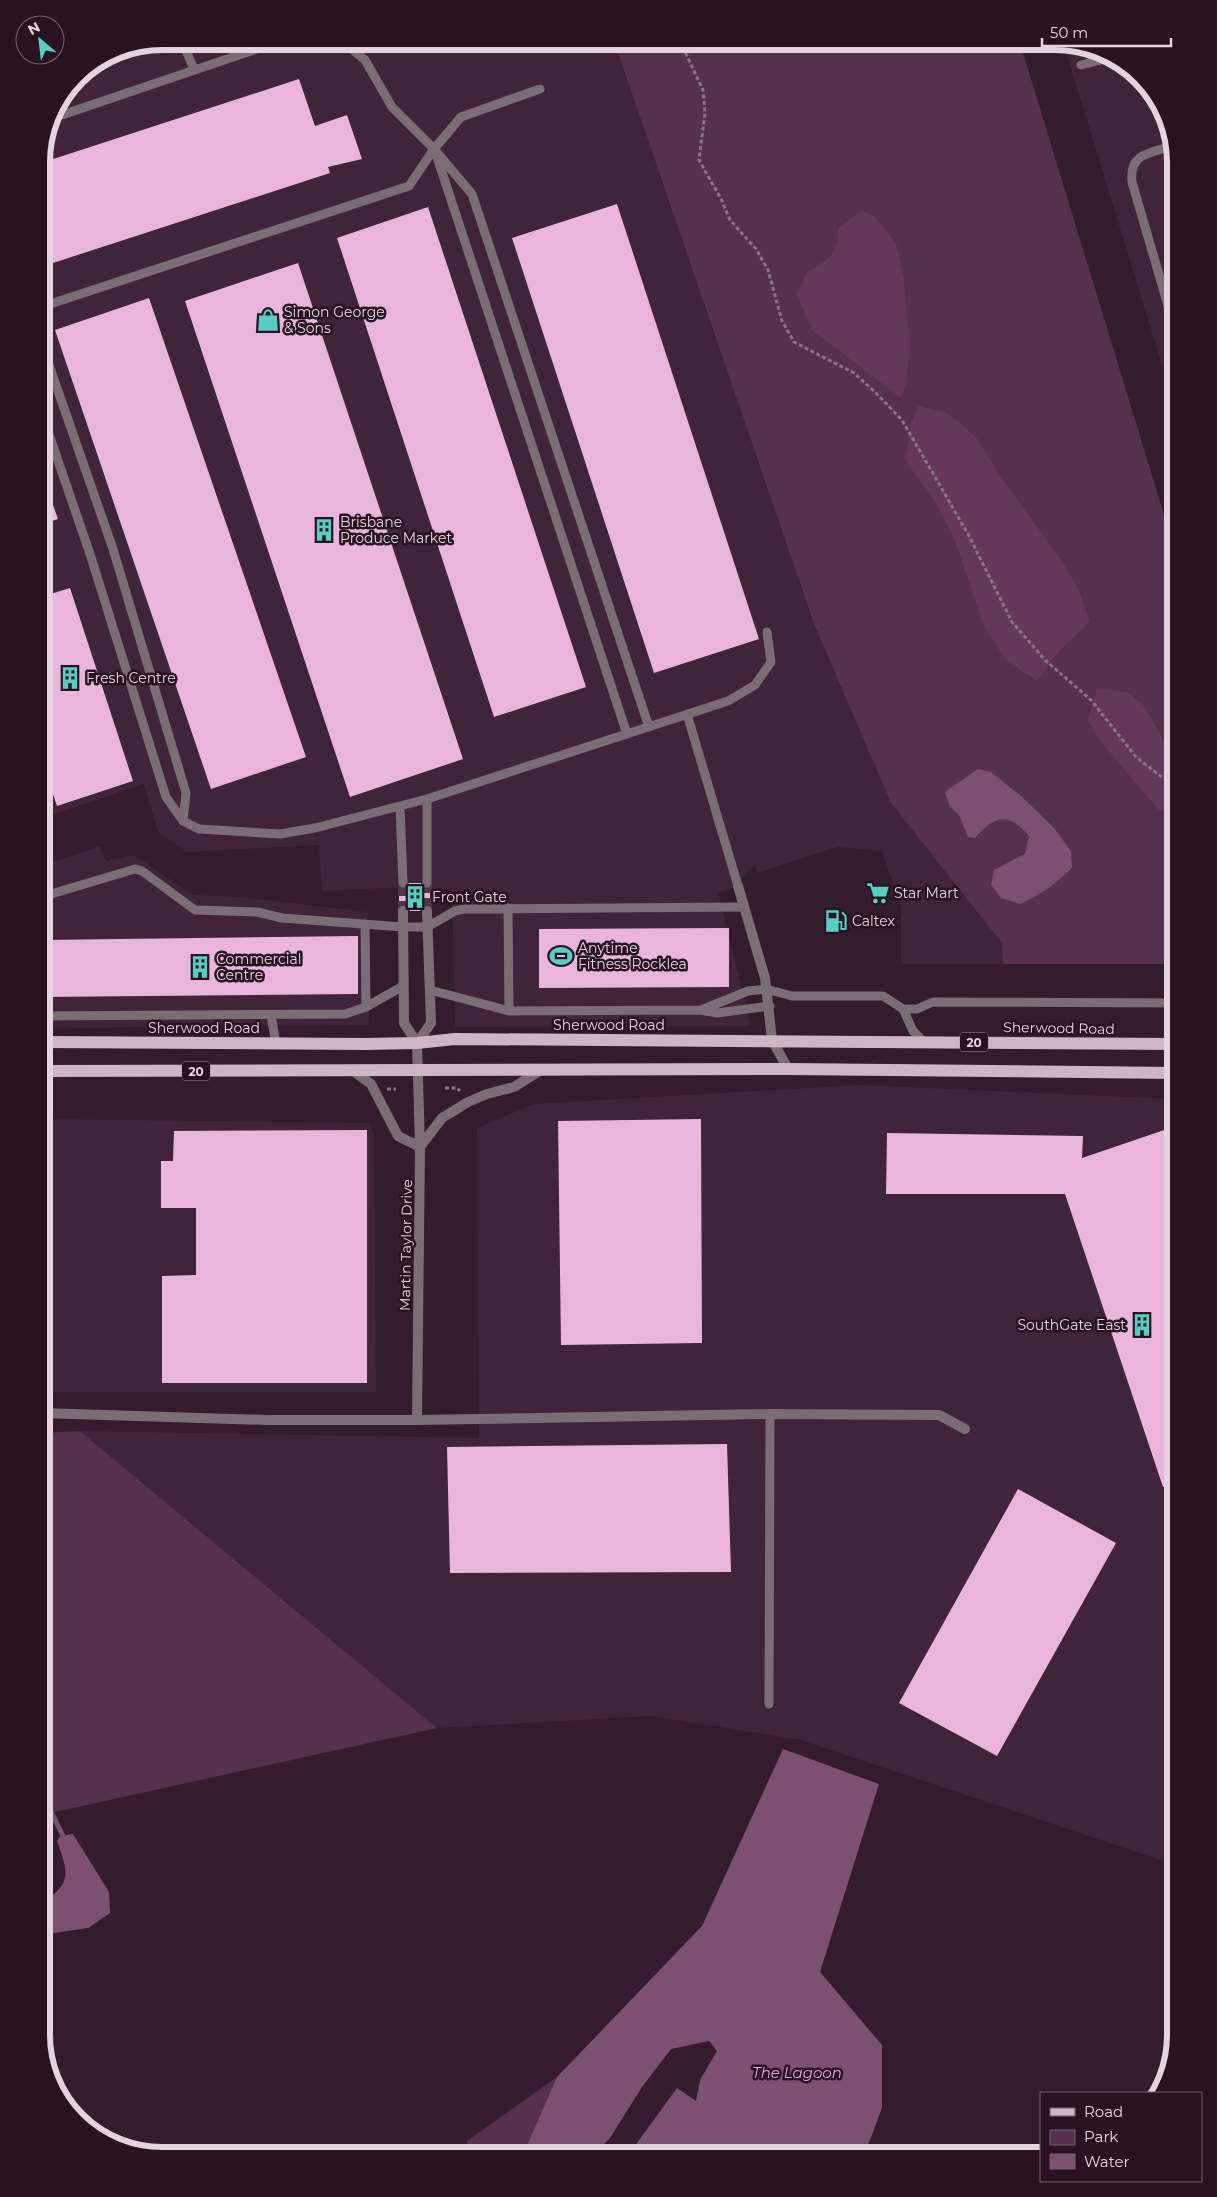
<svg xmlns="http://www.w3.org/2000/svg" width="1217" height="2197" font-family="Montserrat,sans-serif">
	<rect width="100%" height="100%" fill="#331c2d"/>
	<path fill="#402439" d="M162,41h452l200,583 77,179 112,140v21h-102v-56l-19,-57 -45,-4 -79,26 -3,-7 -6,3 -11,17 -20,6 33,134 -296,1 -3,-138 -69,-1 -61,3 -3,-46 -132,7 -29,-20 -14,-48 -103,35v-665l10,-39 26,-39 39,-26z
		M1063,42l65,24 38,49 10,47v249z
		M100,846l6,15 28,-6 59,40 47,2 128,15 1,113 -328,3v-162z
		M859,1085l317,14v766l-375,-125 -149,-24 -215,12 -357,-297 399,7 -2,-310 57,-24z
		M41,1119l329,4 4,11 2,258h-335z"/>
	<path fill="#56314d" d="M614,41l409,1 -3,1 156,511v410h-173l-1,-21 -111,-140 -77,-179z
		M80,1431l357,297 -396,87v-382z
		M557,2077l-30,68 -1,11h-59v-15z"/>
	<path fill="#633859" d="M862,210l14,8 20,25 8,36 2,35 5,29 -5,40 -5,15 -89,-68 -15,-36 10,-22 24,-15 7,-17 1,-12z
		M918,406l28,6 30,25 25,40 61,84 16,27 12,34 -29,27 -24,32 -32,-22 -21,-33 -30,-88 -19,-36 -30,-42 8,-42z
		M1097,688l31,4 16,14 32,55v48l-17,1 -58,-68 -13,-21z"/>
	<path fill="#7d5071" d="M978,769l13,3 31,25 32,31 17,23 1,17c-16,16 -32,27 -52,36l-19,-6 -10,-13 3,-15 31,-16 4,-18c-20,-24 -34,-21 -54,2l-7,-1 -9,-22 -9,-8 -5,-15z
		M783,1749l96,35 -59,188 62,73v63l-18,48h-227l-3,-9 43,-59 19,13 4,-21 17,-29 -8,-10 -38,8 -29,38 -32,51 -18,18h-66l1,-11 30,-68 145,-151z
		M73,1834l36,58 1,21 -22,15 -47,7v-32c32,-19 27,-31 16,-62l3,-5z"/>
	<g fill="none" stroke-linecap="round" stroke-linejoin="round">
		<path stroke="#7d5071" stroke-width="5" d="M41,1675l8,-20
			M41,1791l24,49"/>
	</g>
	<path fill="#e9b5db" d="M299,79l16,47 32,-11 15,44 -34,8 2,6 -277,90 -12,-36v-64z
		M617,204l142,435 -105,34 -142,-435z
		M428,207l158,480 -92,30 -157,-479z
		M298,263l165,496 -113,38 -165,-496z
		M149,298l157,459 -95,32 -156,-459z
		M41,479h3l14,40 -17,6z
		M70,588l63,193 -76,25 -16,-47v-162z
		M409,883h12l2,5h7v17h-6l-4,6h-10l-4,-6h-7v-18l7,1z
		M729,928v59l-190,1v-59z
		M358,936v58l-317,3v-57z
		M701,1119l1,224 -141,2 -3,-224z
		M1176,1126v357l-13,4 -98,-293h-179l1,-61 196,3 -1,22z
		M367,1130v253h-205v-107l34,-1v-67h-35v-47h12l1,-30z
		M727,1444l4,128 -281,1 -3,-126z
		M1018,1489l98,54 -119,213 -98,-53z"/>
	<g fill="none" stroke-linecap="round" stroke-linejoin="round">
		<path stroke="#4e3848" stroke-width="10" stroke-dasharray="10 5" stroke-linecap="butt" d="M427,883v28
			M403,911v-28"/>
		<path stroke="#887583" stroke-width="3" stroke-dasharray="4 2.5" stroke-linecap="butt" d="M680,41l23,49 2,23 -6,47 22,39 9,21 26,29 12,21 14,51 12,21 60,31 21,19 27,28 66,114 44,88 33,38 46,40 45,57 40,31
			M445,1088h12l3,3
			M387,1089h9"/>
		<path stroke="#7a6d76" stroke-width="9" d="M182,41l12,28
			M336,41l7,1 22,18 27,47 42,42 38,45 177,533
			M1081,65l28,-7
			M50,119l230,-78
			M1173,146c-23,7 -44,7 -41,36l44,151
			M436,154l191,580
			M41,307l368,-121 25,-37 27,-32 79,-28
			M41,342l72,207 73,244 -3,28
			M41,411l49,143 76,243 17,24 16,8 81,5 35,-6 112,-29 301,-98 27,-16 16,-23 -4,-30
			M687,714l51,172
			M427,799v84
			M400,806l3,77
			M41,897l94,-28 7,2 53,39 62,2 25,6 121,9h24l28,-16 9,-2 280,-2
			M508,908l1,103
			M365,924l1,83
			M430,990l79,21 192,-1 16,3 53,-7
			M903,1009l10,22 10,10
			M701,1010l47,-19 18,-2 26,7h91l20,13h14l16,-7 243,1
			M271,1015l5,29
			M41,1016l304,-2 21,-7 37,-21
			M769,1704l1,-290"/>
		<path stroke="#7a6d76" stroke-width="10" d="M738,886l27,92 7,62 16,29
			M403,911l1,112 13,20 3,104 -3,273
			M417,1043l14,-20 -4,-112
			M352,1070l19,14 27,52 22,11
			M420,1147l22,-29 26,-16 19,-8 27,-7 27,-17
			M41,1413l227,7h149l353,-6 169,1 26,14"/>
		<path stroke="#cfb5c8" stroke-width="12" d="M41,1042l324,2 52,-1 38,-4 721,5
			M41,1071l747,-2 388,4"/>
	</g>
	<defs>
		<symbol id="shop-bare" viewBox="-9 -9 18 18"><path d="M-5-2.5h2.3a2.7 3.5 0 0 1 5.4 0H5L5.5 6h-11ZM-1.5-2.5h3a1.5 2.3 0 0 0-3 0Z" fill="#57cec2" stroke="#291323" stroke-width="2.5" paint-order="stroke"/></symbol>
		<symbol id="building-bare" viewBox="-9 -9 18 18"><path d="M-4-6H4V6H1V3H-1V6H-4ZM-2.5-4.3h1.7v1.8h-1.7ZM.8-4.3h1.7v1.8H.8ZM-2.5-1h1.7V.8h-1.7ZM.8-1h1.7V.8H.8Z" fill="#57cec2" stroke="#291323" stroke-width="2.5" paint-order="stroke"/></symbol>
		<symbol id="supermarket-bare" viewBox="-9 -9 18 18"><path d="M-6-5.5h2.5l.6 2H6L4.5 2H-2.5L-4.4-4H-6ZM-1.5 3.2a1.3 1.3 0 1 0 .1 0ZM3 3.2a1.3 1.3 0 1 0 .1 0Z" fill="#57cec2" stroke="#291323" stroke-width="2.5" paint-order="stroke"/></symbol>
		<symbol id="fuel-bare" viewBox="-9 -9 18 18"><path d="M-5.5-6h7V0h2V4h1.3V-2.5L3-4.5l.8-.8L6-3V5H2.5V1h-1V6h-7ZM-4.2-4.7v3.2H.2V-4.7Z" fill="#57cec2" stroke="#291323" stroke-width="2.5" paint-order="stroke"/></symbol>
		<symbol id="stadium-bare" viewBox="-9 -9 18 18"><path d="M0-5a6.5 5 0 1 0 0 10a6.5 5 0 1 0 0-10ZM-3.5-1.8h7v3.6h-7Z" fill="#57cec2" stroke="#291323" stroke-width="2.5" paint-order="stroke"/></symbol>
	</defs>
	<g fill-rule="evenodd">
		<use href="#shop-bare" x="252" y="304" width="32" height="32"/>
		<use href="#building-bare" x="308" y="514" width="32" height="32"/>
		<use href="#building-bare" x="54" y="662" width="32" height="32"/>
		<use href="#supermarket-bare" x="862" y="877" width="32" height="32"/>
		<use href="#building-bare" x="399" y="881" width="32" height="32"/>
		<use href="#fuel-bare" x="820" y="905" width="32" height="32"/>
		<use href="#stadium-bare" x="545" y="940" width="32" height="32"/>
		<use href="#building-bare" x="184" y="951" width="32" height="32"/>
		<use href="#building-bare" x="1126" y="1309" width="32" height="32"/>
	</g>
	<g text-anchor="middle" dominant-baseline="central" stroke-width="5" stroke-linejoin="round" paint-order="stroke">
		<g fill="#291323" stroke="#ac9aa7" stroke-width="1">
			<rect x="960" y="1032.5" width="28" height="19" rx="4"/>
			<rect x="182" y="1061.5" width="28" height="19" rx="4"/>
		</g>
		<g font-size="12" font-weight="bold" fill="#e4d4df">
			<text x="974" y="1042">20</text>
			<text x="196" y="1071">20</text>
		</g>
		<g font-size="14" fill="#e4d4df" stroke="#291323" text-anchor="start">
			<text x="284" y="312">Simon George<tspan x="284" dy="16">&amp; Sons</tspan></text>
			<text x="340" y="522">Brisbane<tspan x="340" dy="16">Produce Market</tspan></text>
			<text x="86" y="678">Fresh Centre</text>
			<text x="894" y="893">Star Mart</text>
			<text x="432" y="897">Front Gate</text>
			<text x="852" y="921">Caltex</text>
			<text x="578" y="948">Anytime<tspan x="578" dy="16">Fitness Rocklea</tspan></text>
			<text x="216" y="959">Commercial<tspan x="216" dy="16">Centre</tspan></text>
			<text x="1126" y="1325" text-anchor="end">SouthGate East</text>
		</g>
		<g font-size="14" fill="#e4d4df" stroke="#291323">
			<text x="609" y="1025">Sherwood Road</text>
			<text x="204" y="1028">Sherwood Road</text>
			<text transform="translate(1059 1028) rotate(1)">Sherwood Road</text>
			<text transform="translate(406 1245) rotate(-89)">Martin Taylor Drive</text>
		</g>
		<g font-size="15" font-style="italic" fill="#eaa3d7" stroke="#291323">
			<text x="797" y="2072">The Lagoon</text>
		</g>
	</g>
	<path d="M0 0H1217V2197H0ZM162 50H1055A112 112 0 0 1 1167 162V2035A112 112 0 0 1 1055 2147H162A112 112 0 0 1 50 2035V162A112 112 0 0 1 162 50Z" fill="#291323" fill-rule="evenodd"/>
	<path fill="none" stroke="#e4d4df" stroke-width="6" d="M162 50H1055A112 112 0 0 1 1167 162V2035A112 112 0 0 1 1055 2147H162A112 112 0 0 1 50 2035V162A112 112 0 0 1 162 50Z"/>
	<rect x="1040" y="2092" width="162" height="90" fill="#291323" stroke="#74606e"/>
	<rect x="1050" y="2108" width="25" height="8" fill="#cfb5c8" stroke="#74606e"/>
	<text x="1084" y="2117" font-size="15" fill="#e4d4df">Road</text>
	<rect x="1050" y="2130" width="25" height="15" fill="#56314d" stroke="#74606e"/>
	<text x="1084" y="2142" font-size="15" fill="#e4d4df">Park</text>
	<rect x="1050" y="2154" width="25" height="15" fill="#7d5071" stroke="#74606e"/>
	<text x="1084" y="2167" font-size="15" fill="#e4d4df">Water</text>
	<g transform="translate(40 40) rotate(332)"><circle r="24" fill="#291323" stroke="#74606e"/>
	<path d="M0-4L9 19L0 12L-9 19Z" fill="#57cec2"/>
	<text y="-8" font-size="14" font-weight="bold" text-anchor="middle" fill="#e4d4df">N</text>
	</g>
	<path d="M1042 38v8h129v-8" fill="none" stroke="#e4d4df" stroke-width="2.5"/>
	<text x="1050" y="38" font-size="15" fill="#e4d4df" stroke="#291323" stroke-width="4" paint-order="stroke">50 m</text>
</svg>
